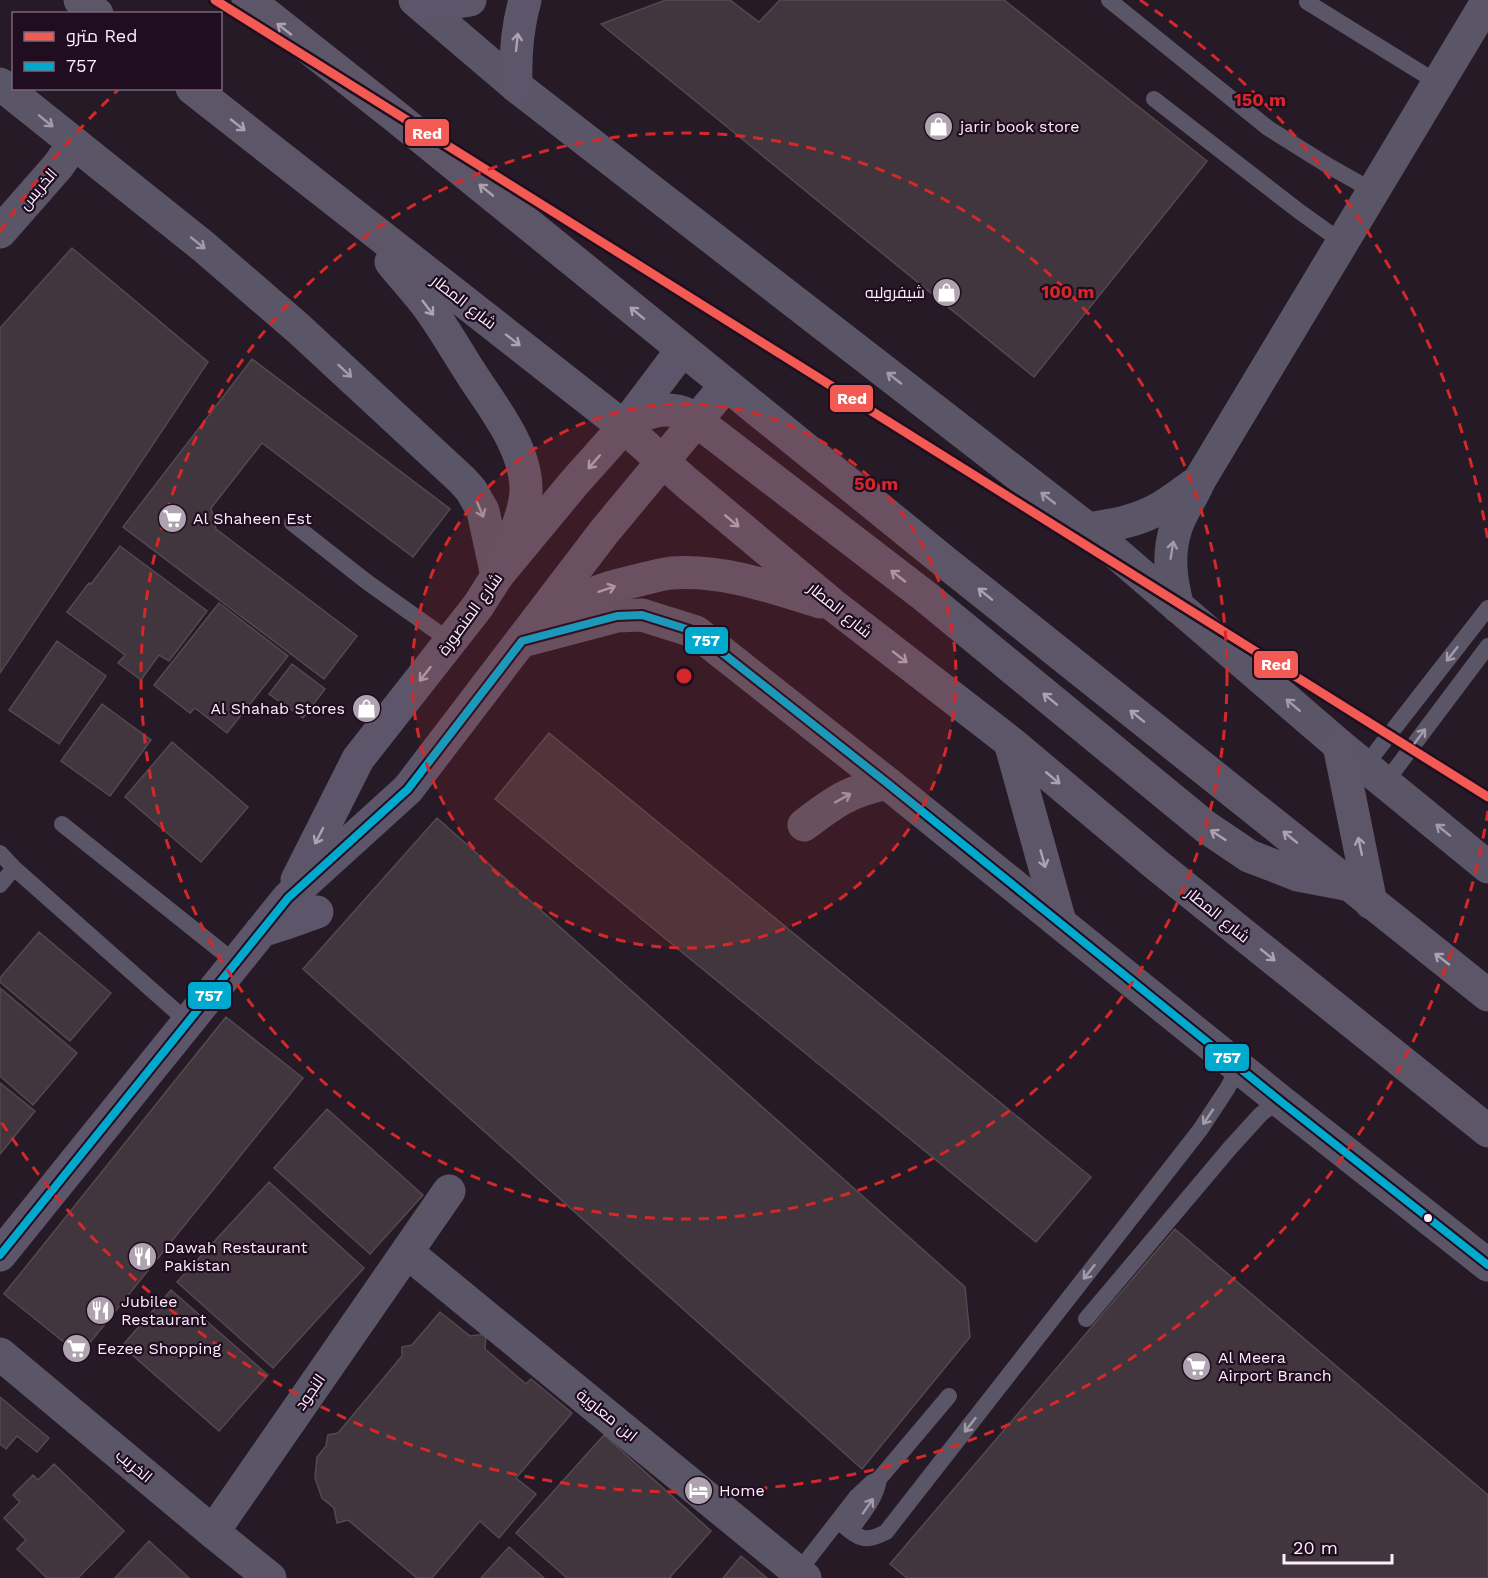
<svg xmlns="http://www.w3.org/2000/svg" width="1488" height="1578" font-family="'Work Sans',Cairo,sans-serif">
	<rect width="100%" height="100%" fill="#261a26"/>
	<path fill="#41363d" stroke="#554950" stroke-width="1.5" d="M666,0h64l29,22 21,-22h224l203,161 -173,216 -433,-353z
		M72,248l136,114 -208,311v-345z
		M252,359l198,150 -37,48 -151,-114 -51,65 5,21 141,107 -33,43 -201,-152z
		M120,546l87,65 -38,50 -10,-6 -18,25 -23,-17 7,-8 -58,-43 22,-29 2,1z
		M219,603l69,53 -61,77 -32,-25 -5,5 -36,-28z
		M57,641l49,35 -47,68 -50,-34z
		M292,664l33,25 -22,29 -34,-24z
		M102,704l49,36 -41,56 -49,-35z
		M549,733l542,444 -55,65 -541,-443z
		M172,742l76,65 -47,55 -76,-65z
		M437,818l528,469 5,50 -108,132 -559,-500z
		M39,932l72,61 -41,48 -70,-59v-4z
		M0,988l77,65 -44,52 -33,-29z
		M226,1017l77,61 -223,277 -76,-61z
		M0,1083l35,28 -35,43z
		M327,1109l96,86 -53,59 -96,-86z
		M269,1182l95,86 -91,100 -96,-86z
		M1175,1229l313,266v83h-581l-17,-14z
		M171,1290l97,85 -49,56 -97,-85z
		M440,1312l30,24 16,-2 -1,15 41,35 5,-5 41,34 -56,65 20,16 -37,44 -19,-17 -48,57h-15l-69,-58 -11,3 -3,-15 -12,-10 -7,-20 2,-21 9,-11 2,-11 10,-2 64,-77v-9l10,-2z
		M0,1397l49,41 -12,14 -20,-16 -11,13 -6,-5z
		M604,1435l107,96 -41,46 1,1h-104l-51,-45z
		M54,1464l70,67 -46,47h-31l-30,-29 9,-9 -22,-22 16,-16 -7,-7 20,-20 5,5z
		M149,1541l40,37h-74z
		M509,1547l35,31h-63z
		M741,1556l26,22h-44z"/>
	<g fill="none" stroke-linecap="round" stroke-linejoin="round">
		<path stroke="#5b5667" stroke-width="16" d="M1109,0l159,128 59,37 46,26
			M1307,2l131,81
			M1154,99l146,113 42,30
			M292,523l75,59 83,59
			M1365,766l123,-158
			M1385,783l103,-137
			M62,824l174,139
			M0,853l14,15 174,154
			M0,885l14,-17
			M1086,1319l144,-171 31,-34 18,-14
			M838,1521c19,15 24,24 48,11l314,-402 27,-41 12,-22
			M850,1531c12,-17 26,-32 29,-52
			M798,1572l59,-76 14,-13 8,-4 70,-83"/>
		<path stroke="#5b5667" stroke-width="33" d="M415,0l101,86 572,443 251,216 149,122
			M0,84l204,163 95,82 163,151 9,10 12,21 14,65
			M0,232l58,-66 16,-23
			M1088,529c25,-4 50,-8 72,-21 12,-7 23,-16 35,-24
			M1178,607c-7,-26 -11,-52 -2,-79 4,-14 17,-32 23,-47l289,-481
			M522,641l95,-25 25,-1 54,17 191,151 392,317 209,165
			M804,825c30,-23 45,-34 83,-42
			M408,1253l397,325
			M0,1354l213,178 57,46
			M213,1532l236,-341"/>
		<path stroke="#5d566a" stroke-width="33" d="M421,4h24l25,-4
			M516,86c-1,-29 1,-58 9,-86
			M297,880l61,-121 120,-153 19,-30 77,-93 50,-56 58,-77
			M261,931l28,-9 28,-10
			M0,1255l288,-357 120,-109 196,-257 122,-147"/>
		<path stroke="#5d5669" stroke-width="33" d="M80,0l17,14
			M248,0l147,116 555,450 538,429
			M192,88l432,339 63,56 146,122 177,137 148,124 330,265
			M391,262c12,15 26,30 38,46 16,22 30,47 45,70 21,32 52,71 52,111 0,26 -19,62 -29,87
			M624,427c18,-16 43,-22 65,-12l237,182 280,230 43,29 49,19 47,9
			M522,641c19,-13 37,-29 57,-40 15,-10 34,-15 52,-19 13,-3 26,-7 40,-9 51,-4 101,14 149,29
			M1010,742l50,180
			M1339,745l32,158"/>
		<defs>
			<path id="bus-1" d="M0,1255l288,-357 120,-109 114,-148 95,-25 25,-1 54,17 191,151 392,317 209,165"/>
		</defs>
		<use href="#bus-1" stroke="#200d20" stroke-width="12"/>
		<use href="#bus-1" stroke="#00a9ce" stroke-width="8"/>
		<defs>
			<path id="metro-1" d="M215,0l1273,797"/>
		</defs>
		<use href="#metro-1" stroke="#200d20" stroke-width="14"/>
		<use href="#metro-1" stroke="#f25a53" stroke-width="9"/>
	</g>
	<defs><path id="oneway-shaft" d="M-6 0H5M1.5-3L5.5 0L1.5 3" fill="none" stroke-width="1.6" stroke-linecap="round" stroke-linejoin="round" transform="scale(1.5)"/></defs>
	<g stroke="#aca2b2">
		<use href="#oneway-shaft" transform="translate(284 29) rotate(-142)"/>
		<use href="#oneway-shaft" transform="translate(517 42) rotate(-84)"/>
		<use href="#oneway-shaft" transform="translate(238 125) rotate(38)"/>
		<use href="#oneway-shaft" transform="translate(486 190) rotate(-141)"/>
		<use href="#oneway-shaft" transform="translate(428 308) rotate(53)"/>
		<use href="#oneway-shaft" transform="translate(637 313) rotate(-141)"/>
		<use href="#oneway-shaft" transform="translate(513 340) rotate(38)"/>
		<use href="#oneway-shaft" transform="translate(594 462) rotate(131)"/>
		<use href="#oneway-shaft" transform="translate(732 521) rotate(40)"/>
		<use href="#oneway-shaft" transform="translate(898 576) rotate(-142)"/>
		<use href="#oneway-shaft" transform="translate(607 589) rotate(-19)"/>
		<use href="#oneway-shaft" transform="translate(985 594) rotate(-141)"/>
		<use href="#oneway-shaft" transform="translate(900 657) rotate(38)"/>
		<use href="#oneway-shaft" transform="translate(425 674) rotate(128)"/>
		<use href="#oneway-shaft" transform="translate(1050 699) rotate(-141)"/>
		<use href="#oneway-shaft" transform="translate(1137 716) rotate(-141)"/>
		<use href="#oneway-shaft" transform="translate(1053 778) rotate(40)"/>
		<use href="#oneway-shaft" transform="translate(1218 835) rotate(-147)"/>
		<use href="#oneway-shaft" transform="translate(319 836) rotate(117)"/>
		<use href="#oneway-shaft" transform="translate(1290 837) rotate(-141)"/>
		<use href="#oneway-shaft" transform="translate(1360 846) rotate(-102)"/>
		<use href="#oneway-shaft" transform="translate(1043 859) rotate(74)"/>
		<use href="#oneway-shaft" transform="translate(1268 955) rotate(39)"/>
		<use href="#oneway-shaft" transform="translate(1442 959) rotate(-142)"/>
	</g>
	<g stroke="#a39aaa">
		<use href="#oneway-shaft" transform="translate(46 121) rotate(39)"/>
		<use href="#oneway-shaft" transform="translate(198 243) rotate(39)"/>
		<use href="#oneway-shaft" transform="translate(345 371) rotate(43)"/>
		<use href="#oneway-shaft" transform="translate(894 378) rotate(-142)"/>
		<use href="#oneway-shaft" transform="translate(1048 498) rotate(-142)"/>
		<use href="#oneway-shaft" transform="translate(480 509) rotate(67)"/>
		<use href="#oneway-shaft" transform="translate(1172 550) rotate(-81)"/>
		<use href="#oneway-shaft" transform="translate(1452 654) rotate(128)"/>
		<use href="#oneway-shaft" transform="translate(1293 705) rotate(-139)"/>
		<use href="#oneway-shaft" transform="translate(1420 736) rotate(-53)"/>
		<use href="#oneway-shaft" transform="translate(843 798) rotate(-29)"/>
		<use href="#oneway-shaft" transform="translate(1443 830) rotate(-141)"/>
		<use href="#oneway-shaft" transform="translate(1208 1117) rotate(124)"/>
		<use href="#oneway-shaft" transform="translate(1089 1272) rotate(128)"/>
		<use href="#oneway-shaft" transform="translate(970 1425) rotate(128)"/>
		<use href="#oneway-shaft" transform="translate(868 1506) rotate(-55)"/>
	</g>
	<circle cx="684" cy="676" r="272" fill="#d62828" fill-opacity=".12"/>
	<g fill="none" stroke="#d62828" stroke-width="3" stroke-dasharray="10 8">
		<circle cx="684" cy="676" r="272"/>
		<circle cx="684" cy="676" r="543"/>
		<path d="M1488 811A815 815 0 0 1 0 1120M0 232A815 815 0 0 1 118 90M1140 0A815 815 0 0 1 1488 541"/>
	</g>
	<defs>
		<symbol id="shop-disc" viewBox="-11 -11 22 22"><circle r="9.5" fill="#b0a3b0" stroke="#200d20"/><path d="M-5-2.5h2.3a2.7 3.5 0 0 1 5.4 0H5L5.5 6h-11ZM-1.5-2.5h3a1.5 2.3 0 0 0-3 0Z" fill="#fff"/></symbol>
		<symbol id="supermarket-disc" viewBox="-11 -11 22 22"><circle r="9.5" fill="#b0a3b0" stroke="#200d20"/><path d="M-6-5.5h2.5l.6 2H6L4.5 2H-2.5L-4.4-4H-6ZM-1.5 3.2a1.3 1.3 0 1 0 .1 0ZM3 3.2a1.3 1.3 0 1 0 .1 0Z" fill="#fff"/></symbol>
		<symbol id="restaurant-disc" viewBox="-11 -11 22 22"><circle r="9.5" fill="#b0a3b0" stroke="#200d20"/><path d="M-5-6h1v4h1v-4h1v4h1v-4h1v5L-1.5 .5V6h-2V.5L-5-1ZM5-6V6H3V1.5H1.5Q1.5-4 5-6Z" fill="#fff"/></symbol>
		<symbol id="hotel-disc" viewBox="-11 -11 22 22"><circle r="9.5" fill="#b0a3b0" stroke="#200d20"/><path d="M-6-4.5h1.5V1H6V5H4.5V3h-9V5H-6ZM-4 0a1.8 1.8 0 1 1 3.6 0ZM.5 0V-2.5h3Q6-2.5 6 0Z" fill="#fff"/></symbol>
	</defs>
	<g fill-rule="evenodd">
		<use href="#shop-disc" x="922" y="110" width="33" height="33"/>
		<use href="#shop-disc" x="930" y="276" width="33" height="33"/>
		<use href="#supermarket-disc" x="156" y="502" width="33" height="33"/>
		<use href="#shop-disc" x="350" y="692" width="33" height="33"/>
		<use href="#restaurant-disc" x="126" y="1240" width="33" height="33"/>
		<use href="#restaurant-disc" x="84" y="1294" width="33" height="33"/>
		<use href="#supermarket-disc" x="60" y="1332" width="33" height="33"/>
		<use href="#supermarket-disc" x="1180" y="1350" width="33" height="33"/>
		<use href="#hotel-disc" x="682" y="1474" width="33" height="33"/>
	</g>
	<circle fill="#fbedfb" stroke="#200d20" stroke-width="2" cx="1428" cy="1218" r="5"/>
	<g text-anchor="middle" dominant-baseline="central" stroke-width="4.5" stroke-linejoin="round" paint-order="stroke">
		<g font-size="16" fill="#fbedfb" stroke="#200d20" text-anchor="start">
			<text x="960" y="126">jarir book store</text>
			<text x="925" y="292" text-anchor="end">شيفروليه</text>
			<text x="193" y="518">Al Shaheen Est</text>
			<text x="345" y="708" text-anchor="end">Al Shahab Stores</text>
			<text x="164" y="1247">Dawah Restaurant<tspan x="164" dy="18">Pakistan</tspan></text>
			<text x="121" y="1301">Jubilee<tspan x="121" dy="18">Restaurant</tspan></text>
			<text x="97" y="1348">Eezee Shopping</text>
			<text x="1218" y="1357">Al Meera<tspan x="1218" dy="18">Airport Branch</tspan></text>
			<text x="719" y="1490">Home</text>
		</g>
		<g font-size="16" fill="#fbedfb" stroke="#200d20">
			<text transform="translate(38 189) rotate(-49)">الخريس</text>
			<text transform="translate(464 302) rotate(38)">شارع المطار</text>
			<text transform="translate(840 610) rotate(39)">شارع المطار</text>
			<text transform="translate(470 614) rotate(-54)">شارع المنصورة</text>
			<text transform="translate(1218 915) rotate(39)">شارع المطار</text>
			<text transform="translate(310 1392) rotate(-55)">النجود</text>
			<text transform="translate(607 1415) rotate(39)">ابن معاوية</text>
			<text transform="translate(134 1466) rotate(40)">الخريب</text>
		</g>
	</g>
	<circle cx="684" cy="676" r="9" fill="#d62828" stroke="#200d20" stroke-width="3"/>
	<g font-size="18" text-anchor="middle" font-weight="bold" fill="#d62828" stroke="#200d20" stroke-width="4.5" stroke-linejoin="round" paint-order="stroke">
		<text x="1260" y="106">150 m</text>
		<text x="1068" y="298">100 m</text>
		<text x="876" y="490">50 m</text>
	</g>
	<g stroke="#200d20" stroke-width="2">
		<rect x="404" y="118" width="46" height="29" rx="6" fill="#f25a53"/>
		<rect x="829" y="384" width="45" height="29" rx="6" fill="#f25a53"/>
		<rect x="684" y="626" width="45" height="29" rx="6" fill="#00a9ce"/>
		<rect x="1253" y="650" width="46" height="29" rx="6" fill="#f25a53"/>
		<rect x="187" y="981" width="45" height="29" rx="6" fill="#00a9ce"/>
		<rect x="1204" y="1043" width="46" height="29" rx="6" fill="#00a9ce"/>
	</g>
	<g font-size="16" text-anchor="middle" font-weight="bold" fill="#fff">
		<text x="427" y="139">Red</text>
		<text x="852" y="404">Red</text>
		<text x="706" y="646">757</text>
		<text x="1276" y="670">Red</text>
		<text x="209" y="1001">757</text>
		<text x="1227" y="1063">757</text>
	</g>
	<rect x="12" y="12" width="210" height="78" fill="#200d20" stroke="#786778" stroke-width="1.5"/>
	<rect x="24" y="32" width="30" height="9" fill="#f25a53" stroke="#786778" stroke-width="1.5"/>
	<text x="66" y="42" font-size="18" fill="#fbedfb">مترو Red</text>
	<rect x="24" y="62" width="30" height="9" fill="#00a9ce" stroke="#786778" stroke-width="1.5"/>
	<text x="66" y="72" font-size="18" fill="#fbedfb">757</text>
	<path d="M1284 1554v9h108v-9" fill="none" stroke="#fbedfb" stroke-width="3"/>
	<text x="1293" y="1554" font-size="18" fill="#fbedfb" stroke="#200d20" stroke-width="4.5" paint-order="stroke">20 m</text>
</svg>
